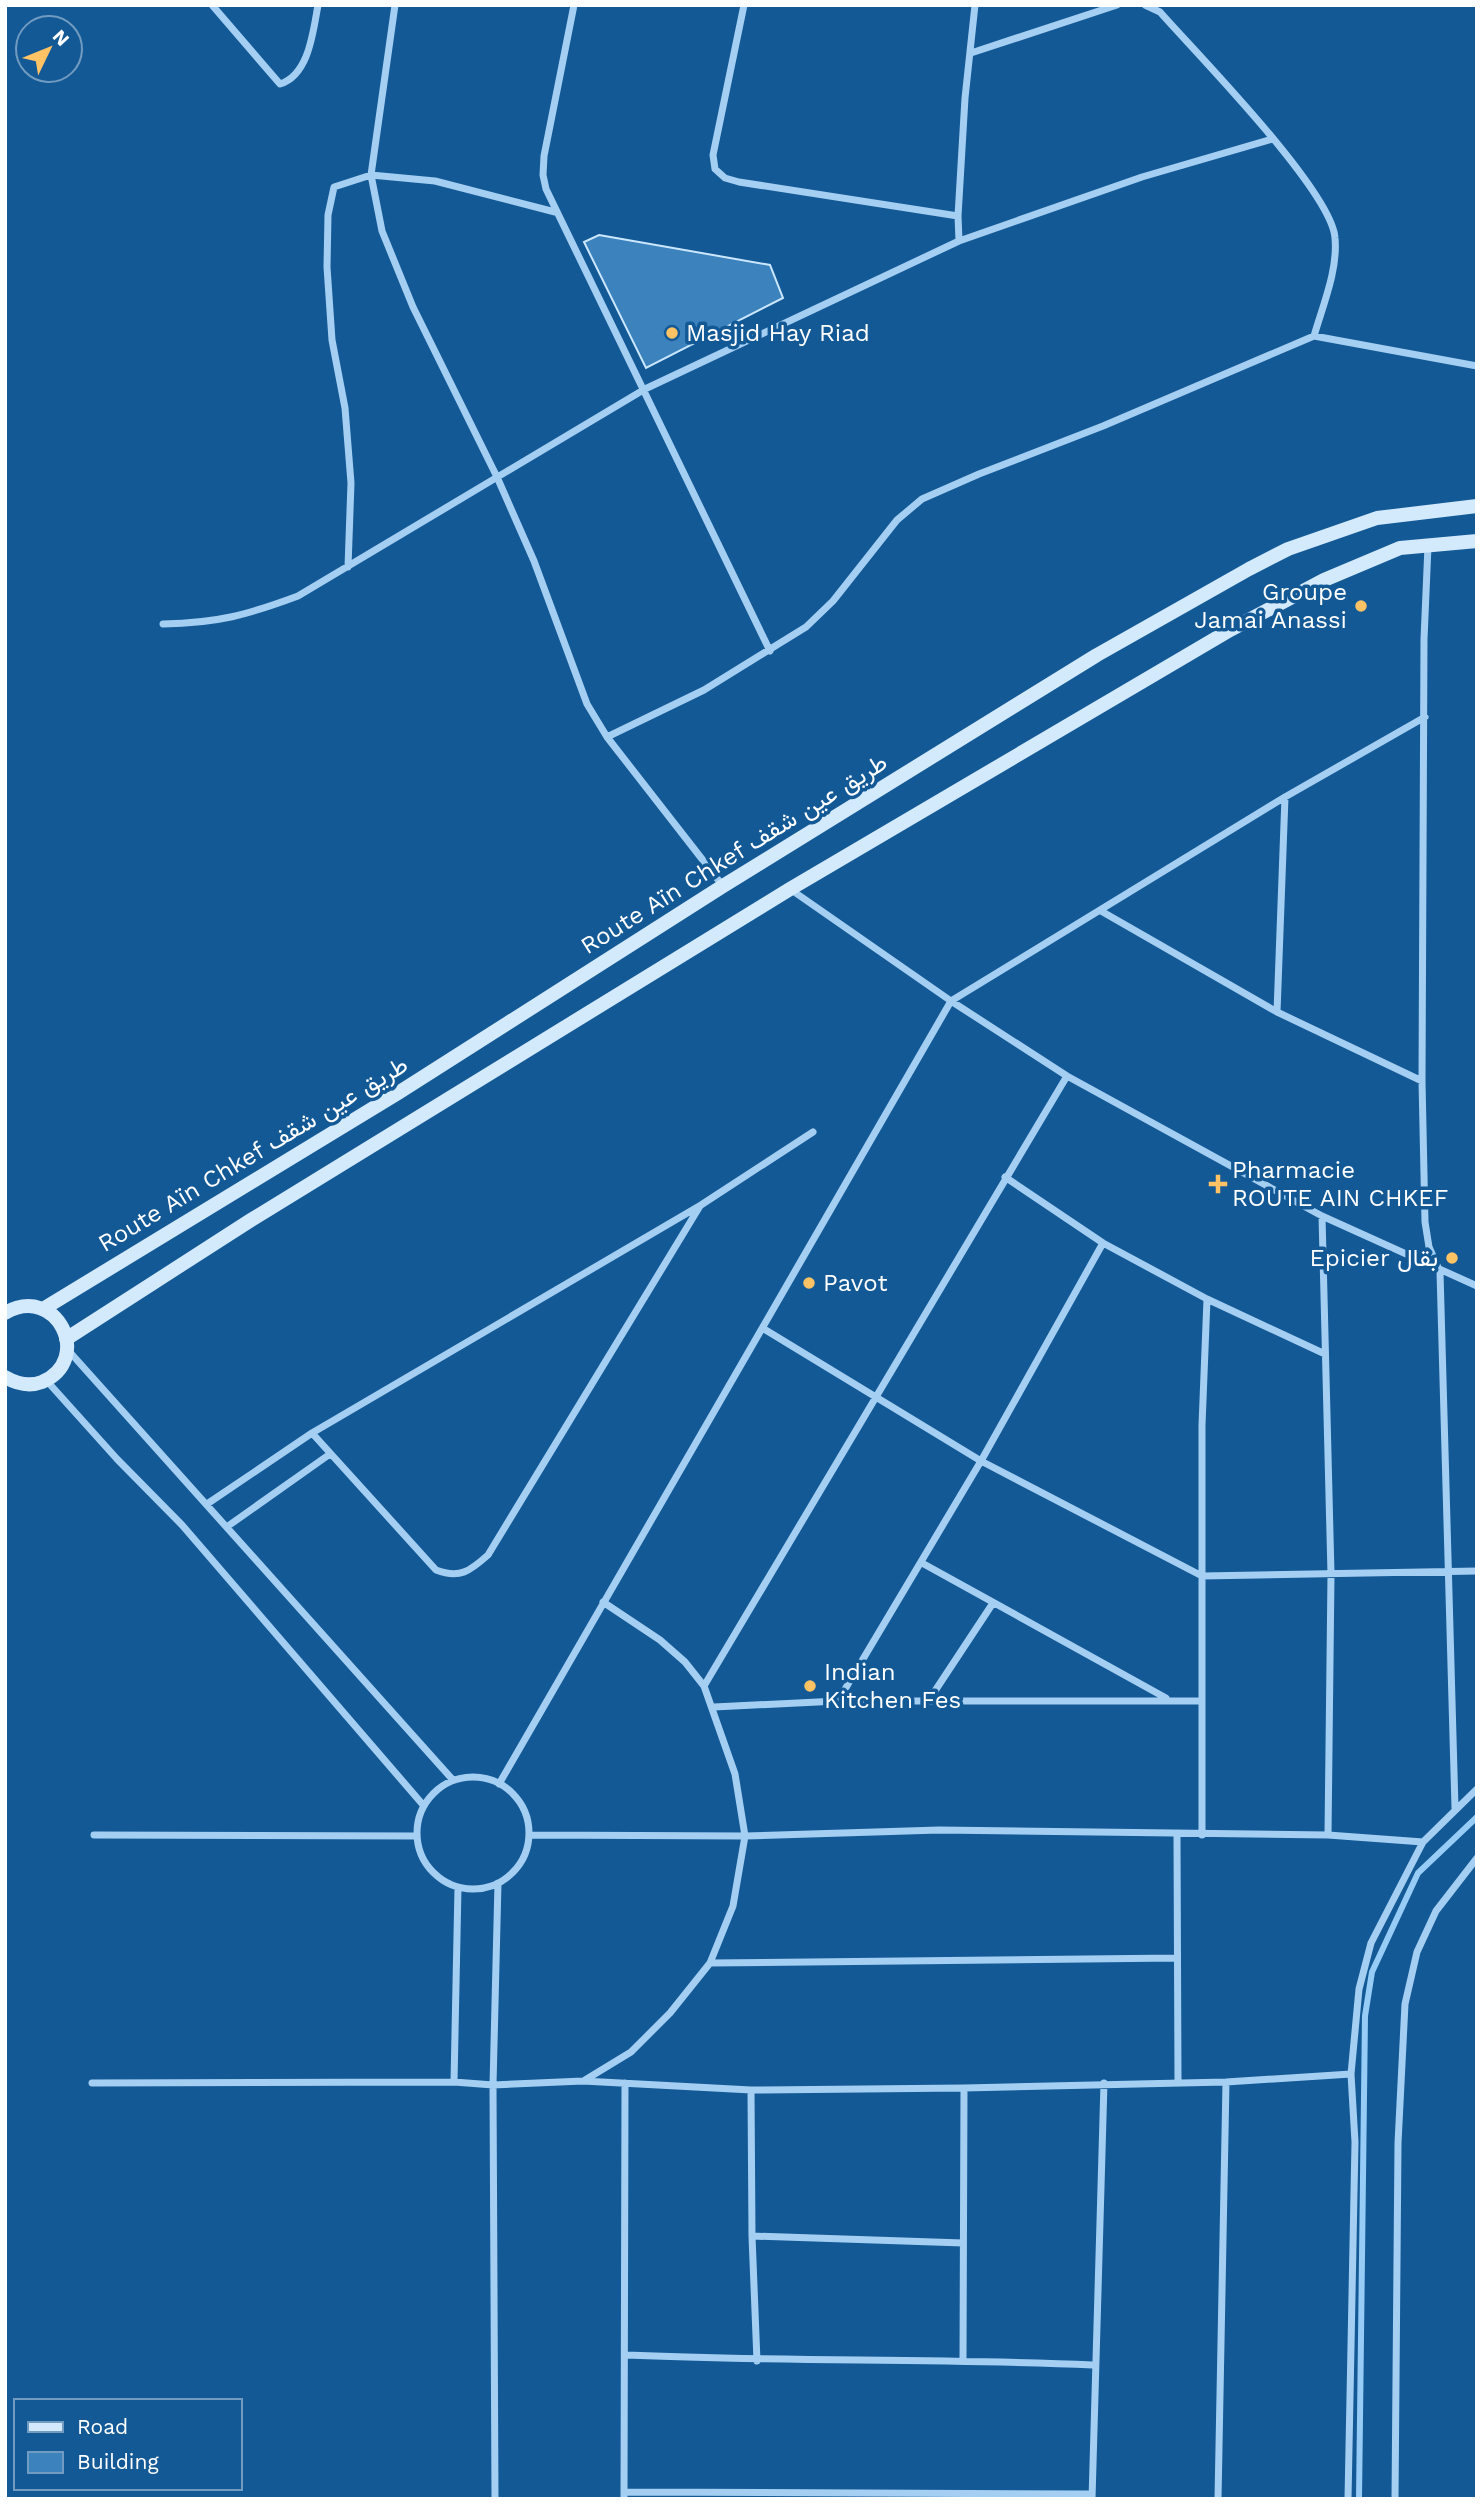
<svg xmlns="http://www.w3.org/2000/svg" width="1482" height="2504" font-family="'Work Sans',Vazirmatn,sans-serif">
	<rect width="100%" height="100%" fill="#135996"/>
	<g fill="none" stroke-linecap="round" stroke-linejoin="round">
		<path stroke="#96ccf5" stroke-width="6" d="M1359,2499l6,-483 7,-44 46,-99 59,-56"/>
	</g>
	<path fill="#3c83be" stroke="#cbe7fd" stroke-width="2" d="M599,235l171,30 13,33 -137,70 -62,-126z"/>
	<g fill="none" stroke-linecap="round" stroke-linejoin="round">
		<path stroke="#a4cff2" stroke-width="7" d="M212,5l68,79c29,-9 33,-52 38,-79
			M395,5l-24,170 11,56 31,76 84,170 37,84 53,143 20,33 116,149
			M574,5l-30,151 -1,19 3,14 224,462
			M744,5l-31,150 2,14 10,9 14,4 219,34
			M1145,5l15,7c36,41 172,179 175,226 3,32 -12,67 -21,98
			M971,53l146,-48
			M959,241l-1,-25 7,-118 10,-93
			M1428,546l-4,93 -2,442 3,141 4,25 11,25 15,536
			M348,567l3,-84 -6,-75 -13,-68 -5,-73 1,-52 6,-28 37,-12 64,6 120,31
			M163,624c55,-1 84,-9 135,-28l347,-207 314,-148 183,-64 130,-38
			M607,737l97,-47 102,-63 27,-26 64,-81 25,-21 57,-25 124,-48 211,-90 163,30
			M790,889l161,112 116,75 255,140 155,70
			M1101,911l176,101 145,69
			M1277,1012l8,-215
			M1005,1177l98,66 104,56 118,55
			M1322,1216l9,358 -3,261
			M764,1329l217,132 221,115 275,-5
			M67,1349l386,431
			M46,1380l71,79 65,66 242,281
			M312,1433l124,137c24,9 34,1 52,-15l212,-349
			M207,1504l105,-71 389,-228 112,-73
			M228,1526l102,-72
			M922,1563l244,135
			M704,1686l363,-610
			M929,1700l64,-97
			M838,1701l143,-240 122,-218
			M714,1707l124,-6h363
			M417 1833a56 56 0 1 1 112 0a56 56 0 1 1-112 0Z
			M499,1784l452,-783 334,-204 140,-80
			M94,1835l323,1
			M529,1835l216,1 194,-6 389,5 95,7
			M1177,1835l1,247
			M1202,1835v-410l5,-126
			M710,1963l467,-5
			M585,2080l46,-28 39,-39 40,-50 23,-57 12,-70 -10,-62 -31,-88 -19,-24 -25,-22 -57,-38
			M454,2082l4,-195
			M92,2083l362,-1 39,3 90,-4 168,9 213,-2 262,-6 125,-8
			M751,2090l1,146 5,125
			M752,2236l211,7
			M627,2355c155,7 311,3 466,10
			M963,2359l1,-271
			M624,2492l467,2
			M495,2499l-2,-414 5,-202
			M624,2499l1,-416
			M1092,2499l12,-416
			M1218,2499l8,-417
			M1348,2499l7,-357 -4,-68 8,-85 12,-46 52,-101 54,-53
			M1395,2499l3,-356 7,-139 12,-52 19,-41 41,-53"/>
		<path stroke="#d3e9fc" stroke-width="14" d="M43,1309l355,-216 325,-207 374,-231 152,-86 39,-20 89,-31 100,-12
			M5,1313c52,-30 89,47 37,69 -13,5 -25,2 -37,-5
			M66,1339l185,-119 539,-331 440,-259 94,-50 76,-32 77,-7"/>
	</g>
	<g fill="#ffc365" stroke="#135996" stroke-width="2.5">
		<circle cx="672" cy="333" r="7"/>
		<circle cx="1361" cy="606" r="7"/>
		<path d="M1214.5 1173.5h7v7h7v7h-7v7h-7v-7h-7v-7h7z"/>
		<circle cx="1452" cy="1258" r="7"/>
		<circle cx="809" cy="1283" r="7"/>
		<circle cx="810" cy="1686" r="7"/>
	</g>
	<g text-anchor="middle" dominant-baseline="central" stroke-width="7" stroke-linejoin="round" paint-order="stroke">
		<g font-size="24" fill="#fff" stroke="#135996" text-anchor="start">
			<text x="686" y="333">Masjid Hay Riad</text>
			<text x="1347" y="592" text-anchor="end">Groupe<tspan x="1347" dy="28">Jamai Anassi</tspan></text>
			<text x="1232" y="1170">Pharmacie<tspan x="1232" dy="28">ROUTE AIN CHKEF</tspan></text>
			<text x="1438" y="1258" text-anchor="end">Epicier بقال</text>
			<text x="823" y="1283">Pavot</text>
			<text x="824" y="1672">Indian<tspan x="824" dy="28">Kitchen Fes</tspan></text>
		</g>
		<g font-size="24" fill="#fff" stroke="#135996">
			<text transform="translate(734 854) rotate(-32)">Route Aïn Chkef طريق عين شقف</text>
			<text transform="translate(253 1154) rotate(-31)">Route Aïn Chkef طريق عين شقف</text>
		</g>
	</g>
	<rect width="1482" height="2504" fill="none" stroke="#ffffff" stroke-width="14"/>
	<rect x="14" y="2399" width="228" height="91" fill="#135996" stroke="#719bc0" stroke-width="2"/>
	<rect x="28" y="2422" width="35" height="10" fill="#d3e9fc" stroke="#719bc0" stroke-width="2"/>
	<text x="77" y="2434" font-size="21" fill="#ffffff">Road</text>
	<rect x="28" y="2452" width="35" height="21" fill="#3c83be" stroke="#719bc0" stroke-width="2"/>
	<text x="77" y="2469" font-size="21" fill="#ffffff">Building</text>
	<g transform="translate(49 49) rotate(47)"><circle r="33" fill="#135996" stroke="#719bc0" stroke-width="2"/>
	<path d="M0-5L12 26L0 18L-12 26Z" fill="#ffc365"/>
	<text y="-10" font-size="19" font-weight="bold" text-anchor="middle" fill="#ffffff">N</text>
	</g>
</svg>
